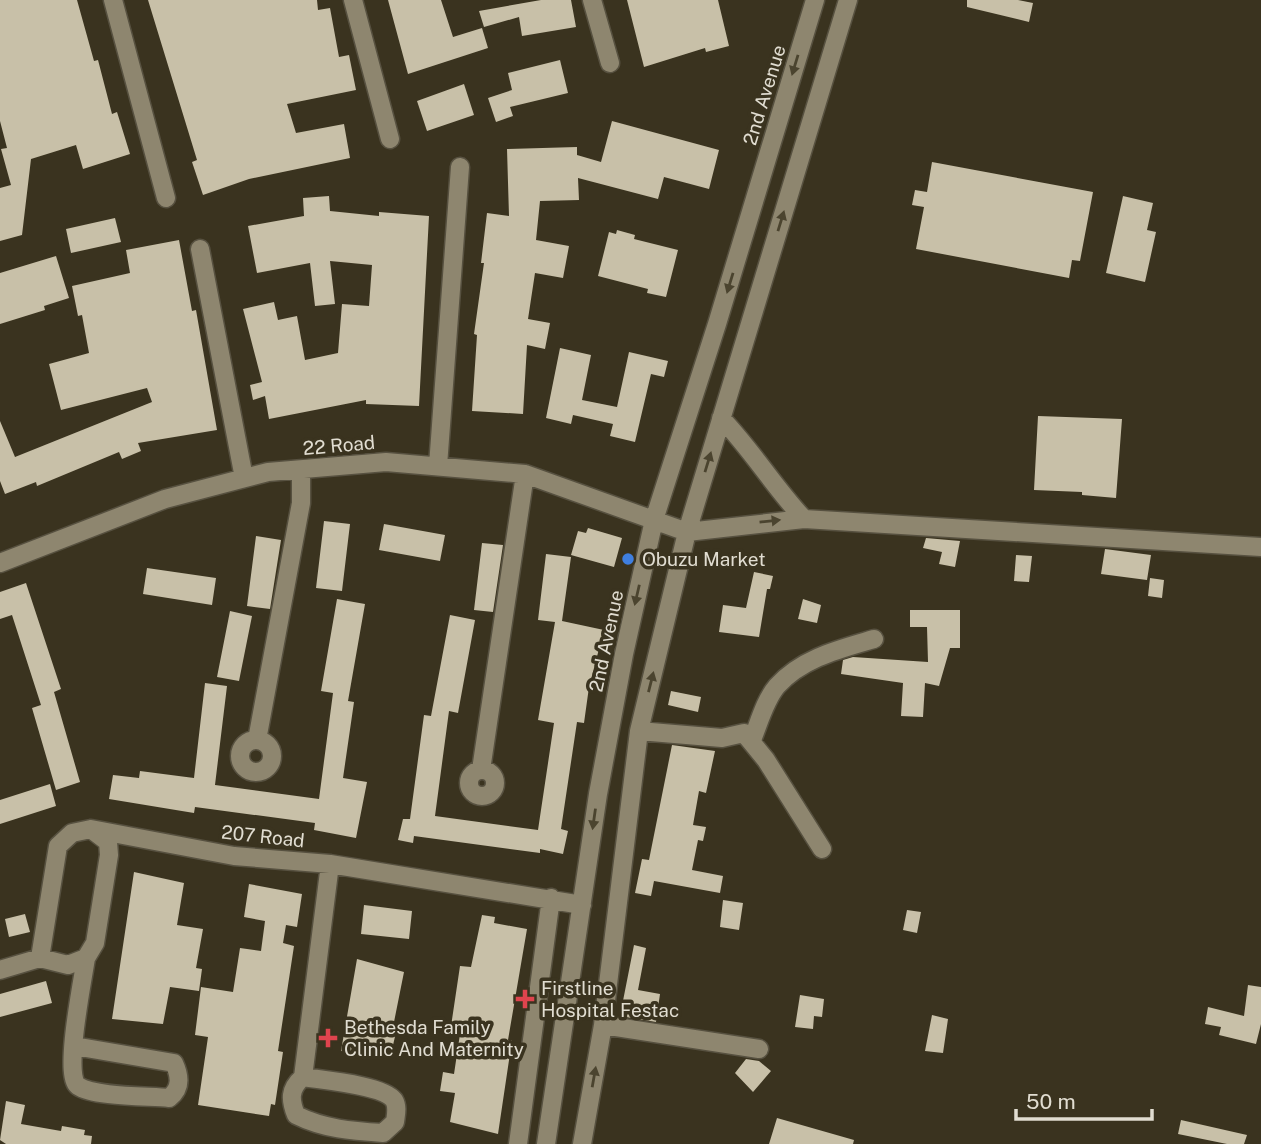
<svg xmlns="http://www.w3.org/2000/svg" width="1261" height="1144" font-family="'Public Sans',sans-serif">
	<rect width="100%" height="100%" fill="#3a331f"/>
	<path fill="#c8c0a8" d="M0,0h77l17,61 4,-1 14,54 5,-2 13,42 -47,15 -7,-24 -45,14 -9,76 -22,6v-53l11,-3 -10,-36 6,-1 -7,-27z
		M148,0h169l1,10 12,-2 9,49 10,-2 7,35 -69,14 9,29 48,-9 6,34 -101,21 -46,16 -11,-33 5,-2z
		M388,0h53l12,37 29,-9 6,20 -80,26z
		M541,0h30l5,27 -54,9 -3,-19 -35,10 -5,-16z
		M627,0h91l11,46 -23,6 -1,-4 -61,19z
		M967,0h51l15,3 -4,19 -62,-15z
		M560,60l8,33 -58,14 3,9 -17,6 -8,-24 24,-8 -4,-17z
		M464,84l10,31 -47,16 -10,-30z
		M612,121l107,29 -10,39 -45,-12 -6,22 -80,-21 1,22 -39,1 -4,39 33,6 -6,32 -28,-5 -7,46 22,4 -5,26 -18,-4 -4,69 -51,-3 5,-76 -3,-1 10,-71h-3l6,-50 22,3 -2,-67 70,-2v8l24,7z
		M932,162l161,30 -13,69 -8,-1 -3,18 -153,-29 8,-42 -12,-2 3,-15 12,2z
		M329,196l1,15 49,5v-4l50,4 -10,190 -53,-2v-4l-97,19 -4,-23 -12,4 -3,-15 12,-3 -19,-73 31,-7 4,18 19,-4 8,44 33,-7 4,-49 27,2 3,-41 -42,-4 5,43 -20,2 -5,-43 -53,10 -9,-47 56,-10 -1,-18z
		M1123,196l30,7 -6,27 9,2 -11,50 -39,-9z
		M115,218l6,24 -50,11 -5,-24z
		M617,230l18,5 -1,4 44,11 -12,47 -19,-4 1,-4 -50,-13 11,-44 7,2z
		M179,240l13,71 4,-1 21,120 -79,13 3,8 -19,8 -3,-7 -82,34 -1,-4 -31,12 -5,-13v-60l15,36 137,-55 -5,-14 -86,22 -12,-46 40,-11 -7,-38 -4,1 -6,-30 58,-13 -4,-23z
		M56,256l13,42 -25,8 1,4 -45,14v-51z
		M560,348l31,7 -9,45 35,7 12,-55 39,9 -4,16 -13,-3 -16,68 -25,-6 3,-12 -40,-9 -2,9 -25,-6z
		M1038,416l84,3 -6,79 -34,-3v-3l-48,-2z
		M324,521l26,3 -8,67 -26,-3z
		M384,524l61,11 -5,26 -61,-11z
		M588,528l34,10 -8,29 -43,-12 7,-24 8,2z
		M256,536l25,4 -11,69 -23,-3z
		M926,538l34,3 -5,26 -16,-3 3,-12 -19,-4z
		M482,543l21,2 -10,67 -19,-2z
		M1105,549l46,6 -4,25 -46,-6z
		M546,554l25,3 -9,64 42,9 -15,57 -5,36 -7,-1 -16,107 7,2 -5,23 -23,-5v4l-126,-17 -1,7 -15,-3 5,-21h7l14,-104 7,1 19,-101 25,5 -17,93 -9,-2 -14,105 103,14 16,-107 -16,-3 17,-98 -17,-2z
		M1016,555l16,1 -3,26 -15,-1z
		M147,568l69,10 -4,27 -69,-11z
		M754,572l19,4 -3,13h-3l-8,48 -40,-5 4,-27 23,3z
		M1150,578l14,2 -2,18 -14,-2z
		M26,583l35,106 -7,3 26,90 -24,8 -24,-82 9,-3 -29,-90 -12,4v-27z
		M337,599l28,5 -17,97 6,1 -11,76 24,4 -11,56 -42,-8 1,-7 -120,-16 -1,6 -85,-14 4,-24 26,3 1,-7 54,7 11,-95 22,3 -12,99 104,14 14,-106 -12,-2z
		M803,599l18,6 -4,18 -19,-4z
		M910,610h50v38h-10l-11,38 -14,-3 -2,34 -22,-1 2,-33 -62,-9 2,-14 10,-3 75,5 -1,-35h-17z
		M230,611l22,5 -13,65 -22,-4z
		M671,691l30,6 -3,15 -30,-7z
		M672,745l43,6 -9,42 -7,-2 -6,34 13,2 -3,14 -5,-1 -6,30 31,6 -3,17 -66,-12 -3,15 -16,-3 7,-34 7,1z
		M50,784l6,22 -56,18v-24z
		M134,872l50,11 -7,42 26,4 -7,39 6,1 -3,22 -29,-4 -7,37 -51,-5z
		M249,884l53,10 -5,33 -11,-2 -3,18 11,3 -16,105 5,1 -8,53 -4,-1 -2,12 -71,-11 10,-68 -13,-2 6,-48 32,5 7,-44 21,3 4,-30 -21,-4z
		M723,900l20,3 -4,27 -19,-3z
		M364,905l48,6 -3,28 -48,-5z
		M907,910l14,2 -4,21 -14,-3z
		M25,914l5,18 -21,5 -4,-18z
		M482,915l13,2 -1,6 33,6 -19,111h4l-14,94 -48,-12 5,-29 -15,-2 3,-19 11,2 6,-40 -10,-1 10,-67 11,1z
		M634,945l12,3 -8,42 22,4 -4,28 -36,-6z
		M357,959l47,13 -11,55 4,1 -7,30 -49,-7z
		M46,981l6,22 -52,14v-23z
		M1248,985l13,2v37l-5,20 -37,-9 2,-8 -16,-3 3,-17 36,9z
		M800,995l24,4 -2,18 -8,-1 -1,13 -18,-2z
		M932,1015l16,4 -5,34 -18,-2z
		M746,1059l13,2 12,10 -18,21 -18,-19z
		M6,1101l19,4 -4,19 40,7 1,-5 23,4 -1,5 8,1 -1,8h-85l-6,-4z
		M777,1118l77,22 -1,4h-84z
		M1181,1120l66,15 -3,9h-17l-49,-10z"/>
	<g fill="none" stroke-linecap="round" stroke-linejoin="round">
		<defs>
			<path id="minor" d="M113,0l53,198
				M353,0l37,139
				M592,0l18,63
				M200,249l44,229
				M721,418c31,32 53,69 83,101
				M438,466l22,-299
				M0,563l165,-64 103,-27 118,-10 139,12 162,58 117,-13 457,28
				M639,731l83,7 22,-5 22,27 56,89
				M257,740l44,-237v-33
				M752,740c7,-17 13,-40 25,-54 25,-28 63,-37 97,-47
				M240 756a16 16 0 1 1 32 0a16 16 0 1 1-32 0Z
				M469 783a13 13 0 1 1 26 0a13 13 0 1 1-26 0Z
				M481,770l44,-296
				M40,958l18,-112 14,-13 19,-4 143,27 96,8 252,41
				M0,970l40,-12 28,7 18,-7 9,-15 14,-88 -1,-13 -17,-13
				M603,1025l156,24
				M74,1046l100,17c6,13 8,25 -5,35 -21,-2 -75,-1 -91,-12 -15,-10 5,-107 8,-128
				M303,1077c19,3 80,8 91,23 4,7 2,14 1,22l-12,11c-31,-2 -59,-4 -87,-18 -6,-15 -7,-26 7,-38l27,-213
				M518,1144l33,-246
				M546,1144l52,-350 26,-140 30,-134 63,-196 98,-324
				M582,1144l21,-119 36,-294 48,-199 161,-532"/>
		</defs>
		<use href="#minor" stroke="#575140" stroke-width="21"/>
		<use href="#minor" stroke="#8e866f" stroke-width="18"/>
	</g>
	<defs><path id="oneway-solid" d="M-6-.8H1V-3.2L6.5 0L1 3.2V.8H-6Z" transform="scale(1.75)"/></defs>
	<g fill="#4b442f">
		<use href="#oneway-solid" transform="translate(795 65) rotate(107)"/>
		<use href="#oneway-solid" transform="translate(781 221) rotate(-73)"/>
		<use href="#oneway-solid" transform="translate(730 283) rotate(107)"/>
		<use href="#oneway-solid" transform="translate(708 462) rotate(-73)"/>
		<use href="#oneway-solid" transform="translate(770 521) rotate(-6)"/>
		<use href="#oneway-solid" transform="translate(637 595) rotate(103)"/>
		<use href="#oneway-solid" transform="translate(651 682) rotate(-76)"/>
		<use href="#oneway-solid" transform="translate(594 819) rotate(98)"/>
		<use href="#oneway-solid" transform="translate(594 1077) rotate(-80)"/>
	</g>
	<circle fill="#3f7fe0" stroke="#3a331f" stroke-width="2.5" cx="628" cy="559" r="7"/>
	<g fill="#e0444e" stroke="#3a331f" stroke-width="2.5">
		<path d="M521.5 988.5h7v7h7v7h-7v7h-7v-7h-7v-7h7z"/>
		<path d="M324.5 1027.5h7v7h7v7h-7v7h-7v-7h-7v-7h7z"/>
	</g>
	<g text-anchor="middle" dominant-baseline="central" stroke-width="7" stroke-linejoin="round" paint-order="stroke">
		<g font-size="19" fill="#e1ddd1" stroke="#3a331f">
			<text transform="translate(764 95) rotate(-73)">2nd Avenue</text>
			<text transform="translate(339 445) rotate(-5)">22 Road</text>
			<text transform="translate(606 641) rotate(-78)">2nd Avenue</text>
			<text transform="translate(263 836) rotate(6)">207 Road</text>
		</g>
		<g font-size="19" fill="#e1ddd1" stroke="#3a331f" text-anchor="start">
			<text x="642" y="559">Obuzu Market</text>
			<text x="541" y="988">Firstline<tspan x="541" dy="22">Hospital Festac</tspan></text>
			<text x="344" y="1027">Bethesda Family<tspan x="344" dy="22">Clinic And Maternity</tspan></text>
		</g>
	</g>
	<path d="M1016 1109v10h136v-10" fill="none" stroke="#e1ddd1" stroke-width="3.5"/>
	<text x="1026" y="1109" font-size="21" fill="#e1ddd1" stroke="#3a331f" stroke-width="5" paint-order="stroke">50 m</text>
</svg>
